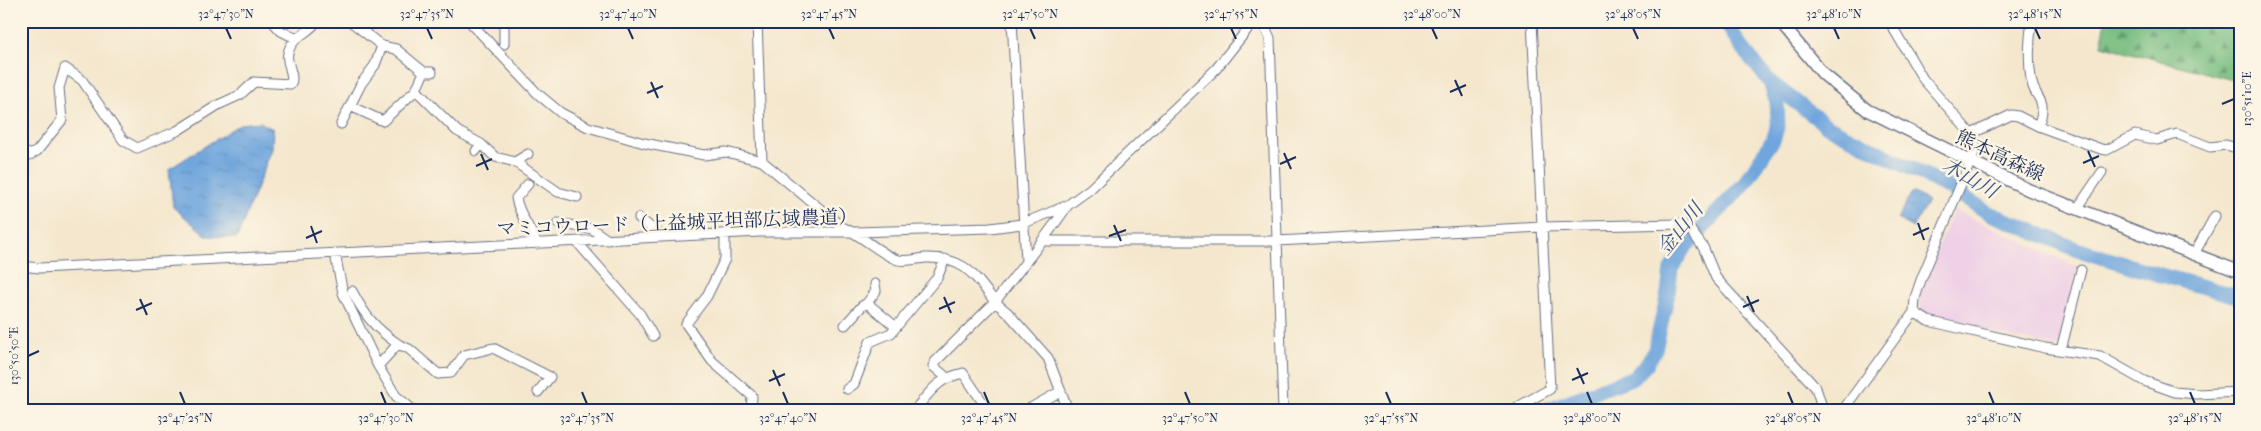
<svg xmlns="http://www.w3.org/2000/svg" width="2261" height="431" font-family="'IM FELL French Canon','Noto Serif JP',serif">
	<defs>
		<pattern id="forest-firs" width="22" height="20" patternUnits="userSpaceOnUse" patternTransform="scale(1.25)"><rect width="22" height="20" fill="#78bd81"/><path d="M5 1l3.5 6h-7zM16 11l3.5 6h-7z" fill="#629a6d"/></pattern>
		<pattern id="water-ripples" width="26" height="14" patternUnits="userSpaceOnUse" patternTransform="scale(1.25)"><rect width="26" height="14" fill="#6fa6dd"/><path d="M2 4q2-2 4 0t4 0M15 11q2-2 4 0t4 0" fill="none" stroke="#5a88b6"/></pattern>
	</defs>
	<rect width="100%" height="100%" fill="#fcf5e5"/>
	<filter id="ink" filterUnits="userSpaceOnUse"><feTurbulence type="fractalNoise" baseFrequency=".02" numOctaves="2"/><feDisplacementMap in="SourceGraphic" scale="10" xChannelSelector="R" yChannelSelector="G"/><feConvolveMatrix kernelMatrix="1 2 1 2 8 2 1 2 1" color-interpolation-filters="sRGB"/></filter>
	<filter id="wash" filterUnits="userSpaceOnUse"><feTurbulence type="fractalNoise" baseFrequency=".0096" numOctaves="4" result="noise"/><feDisplacementMap in="SourceGraphic" scale="20" xChannelSelector="R" yChannelSelector="G"/><feGaussianBlur stdDeviation="1.12" result="paint"/><feColorMatrix in="noise" values="0 0 0 0 0 0 0 0 0 0 0 0 0 0 0 0 0 1.4 0 .05"/><feComposite in="paint" operator="in"/></filter>
	<g filter="url(#wash)">
		<rect width="100%" height="100%" fill="#f4e7cd"/>
		<path fill="#efd0e6" d="M1954,210l123,57 -17,81 -132,-29 -8,-8 -1,-17z"/>
		<path fill="url(#forest-firs)" stroke="#4a7670" d="M2106,21h134v61l-139,-37z"/>
		<path fill="url(#water-ripples)" stroke="#456a9e" d="M260,122l13,7 -1,20 -35,89 -30,-2 -34,-29 -4,-38 71,-45z
			M1912,192l16,9 -15,27 -16,-9z"/>
		<g fill="none" stroke-linecap="round" stroke-linejoin="round">
			<path stroke="#6fa6dd" stroke-width="15" d="M1725,21l15,24 30,37 57,44 121,61 41,26 87,36 74,23 90,25
				M1546,410l88,-33 12,-12 9,-15 13,-57 3,-24 13,-21 62,-66 28,-44 4,-15 -1,-21 -7,-20"/>
		</g>
	</g>
	<g filter="url(#ink)">
		<g fill="none" stroke-linecap="round" stroke-linejoin="round">
			<defs>
				<path id="minor" d="M272,21l9,10 14,7
					M350,21l32,25 14,3 28,23h8
					M469,21l69,73 23,19 27,14 56,16 60,12 22,-3 36,9 80,66c19,7 39,28 56,33 9,2 18,-1 27,-2 39,-1 48,15 70,44l-60,60 -2,4 13,11
					M504,21v23
					M757,21l5,140
					M1012,21l14,240
					M1262,21l8,17 13,372
					M2032,21c-3,20 -4,38 -1,58 4,23 18,18 7,47
					M416,90l41,41 24,13
					M350,106l33,15 33,-31 8,-18
					M341,124l20,-40 14,-19 7,-19
					M1971,134l40,-19 7,1 20,10 63,23 6,1 28,-15 22,5 20,-6 33,13 16,-2 14,4
					M21,150l9,5 7,-4 25,-31 -3,-32 6,-20 17,12 41,60 14,8 40,-17 41,-26 22,-10 14,-13 37,2c4,-11 -6,-21 -3,-31 4,-17 20,-19 29,-32
					M476,151l5,-7 14,13 20,5 43,30 19,5
					M515,162l13,-8
					M528,184l-12,14c2,15 15,31 21,46
					M1068,205c-23,34 -49,65 -73,97l13,11 40,45 20,52
					M2077,209l25,-37
					M639,218l24,19
					M558,223l34,6 16,11
					M725,234v25l-18,37 -21,28 26,37 40,35 -1,14
					M1044,241h233l265,-14 138,-3 9,4 14,19 13,31 100,110 7,22
					M577,242l63,72 13,22
					M335,254l8,39 35,73 18,30 17,14
					M2194,254l21,-38
					M21,266l18,2 721,-36h96l134,-4 32,-4 46,-19 22,-16 126,-120 38,-48
					M352,291c13,25 23,37 46,53
					M867,303l9,-12 -1,-7
					M1914,312l14,9 117,27 55,8 44,25 31,11 22,2 43,-2
					M845,325l17,-19 5,-3 29,24 41,-49 8,-19
					M2061,350l20,-80
					M378,366l20,-22 11,5 29,25 13,-1 13,-18 29,-7 57,29 -12,15
					M847,389l7,-5 16,-42 21,-9 5,-6
					M918,406c16,-19 21,-27 45,-33l25,37
					M1027,410l34,-19
					M1512,410l38,-21 -18,-368
					M1843,410l71,-98 1,-14 6,-18 55,-132 -5,-14 -48,-55 -34,-58"/>
				<path id="major" d="M1779,21l44,53 44,36 162,80 211,82"/>
			</defs>
			<use href="#minor" stroke="#676f85" stroke-width="11"/>
			<use href="#major" stroke="#676f85" stroke-width="14"/>
			<use href="#minor" stroke="#fff" stroke-width="9"/>
			<use href="#major" stroke="#fff" stroke-width="11"/>
		</g>
	</g>
	<path fill="none" stroke="#1b2f5e" stroke-width="2" d="M226,28l5,11M427,28l5,11M628,28l5,11M829,28l5,11M1030,28l5,11M1231,28l5,11M1432,28l5,11M1633,28l5,11M1834,28l5,11M2035,28l5,11M1455,80l7,16M651,82l7,16M1450,92l16,-7M647,93l16,-7M2222,104l12,-5M2088,151l7,16M1284,153l7,16M481,154l7,16M2083,163l16,-7M1280,164l16,-7M476,166l16,-7M1918,223l6,17M1114,225l7,16M311,226l6,17M1913,235l16,-7M1109,236l17,-6M306,238l16,-7M1747,296l7,16M944,297l7,16M140,299l7,16M1743,307l16,-7M939,309l16,-7M136,310l16,-7M28,356l11,-5M1577,368l7,16M773,370l7,16M1572,380l16,-7M769,381l16,-7M180,392l5,12M381,392l5,12M582,392l5,12M783,392l5,12M984,392l5,12M1185,392l5,12M1386,392l5,12M1587,392l5,12M1788,392l5,12M1989,392l5,12M2190,392l5,12"/>
	<g text-anchor="middle" dominant-baseline="central" stroke-width="5" stroke-linejoin="round" paint-order="stroke">
		<g font-size="19" fill="#1b2f5e" stroke="#fcf5e5">
			<text transform="translate(2000 156) rotate(25)">熊本高森線</text>
			<text transform="translate(677 223) rotate(-2)">マミコウロード（上益城平坦部広域農道）</text>
		</g>
		<g font-size="20" font-style="italic" fill="#38598a" stroke="#fcf5e5">
			<text transform="translate(1970 178) rotate(30)">木山川</text>
			<text transform="translate(1680 229) rotate(-51)">金山川</text>
		</g>
	</g>
	<rect width="2261" height="431" fill="none" stroke="#fcf5e5" stroke-width="55"/>
	<rect x="28" y="28" width="2206" height="376" fill="none" stroke="#1b2f5e" stroke-width="2"/>
	<g font-size="12" text-anchor="middle" fill="#1b2f5e">
		<text x="226" y="18">32°47'30"N</text>
		<text x="427" y="18">32°47'35"N</text>
		<text x="628" y="18">32°47'40"N</text>
		<text x="829" y="18">32°47'45"N</text>
		<text x="1030" y="18">32°47'50"N</text>
		<text x="1231" y="18">32°47'55"N</text>
		<text x="1432" y="18">32°48'00"N</text>
		<text x="1633" y="18">32°48'05"N</text>
		<text x="1834" y="18">32°48'10"N</text>
		<text x="2035" y="18">32°48'15"N</text>
		<text transform="translate(2247 99) rotate(-90)" y="4">130°51'10"E</text>
		<text transform="translate(14 356) rotate(-90)" y="4">130°50'50"E</text>
		<text x="185" y="422">32°47'25"N</text>
		<text x="386" y="422">32°47'30"N</text>
		<text x="587" y="422">32°47'35"N</text>
		<text x="788" y="422">32°47'40"N</text>
		<text x="989" y="422">32°47'45"N</text>
		<text x="1190" y="422">32°47'50"N</text>
		<text x="1391" y="422">32°47'55"N</text>
		<text x="1592" y="422">32°48'00"N</text>
		<text x="1793" y="422">32°48'05"N</text>
		<text x="1994" y="422">32°48'10"N</text>
		<text x="2195" y="422">32°48'15"N</text>
	</g>
</svg>
